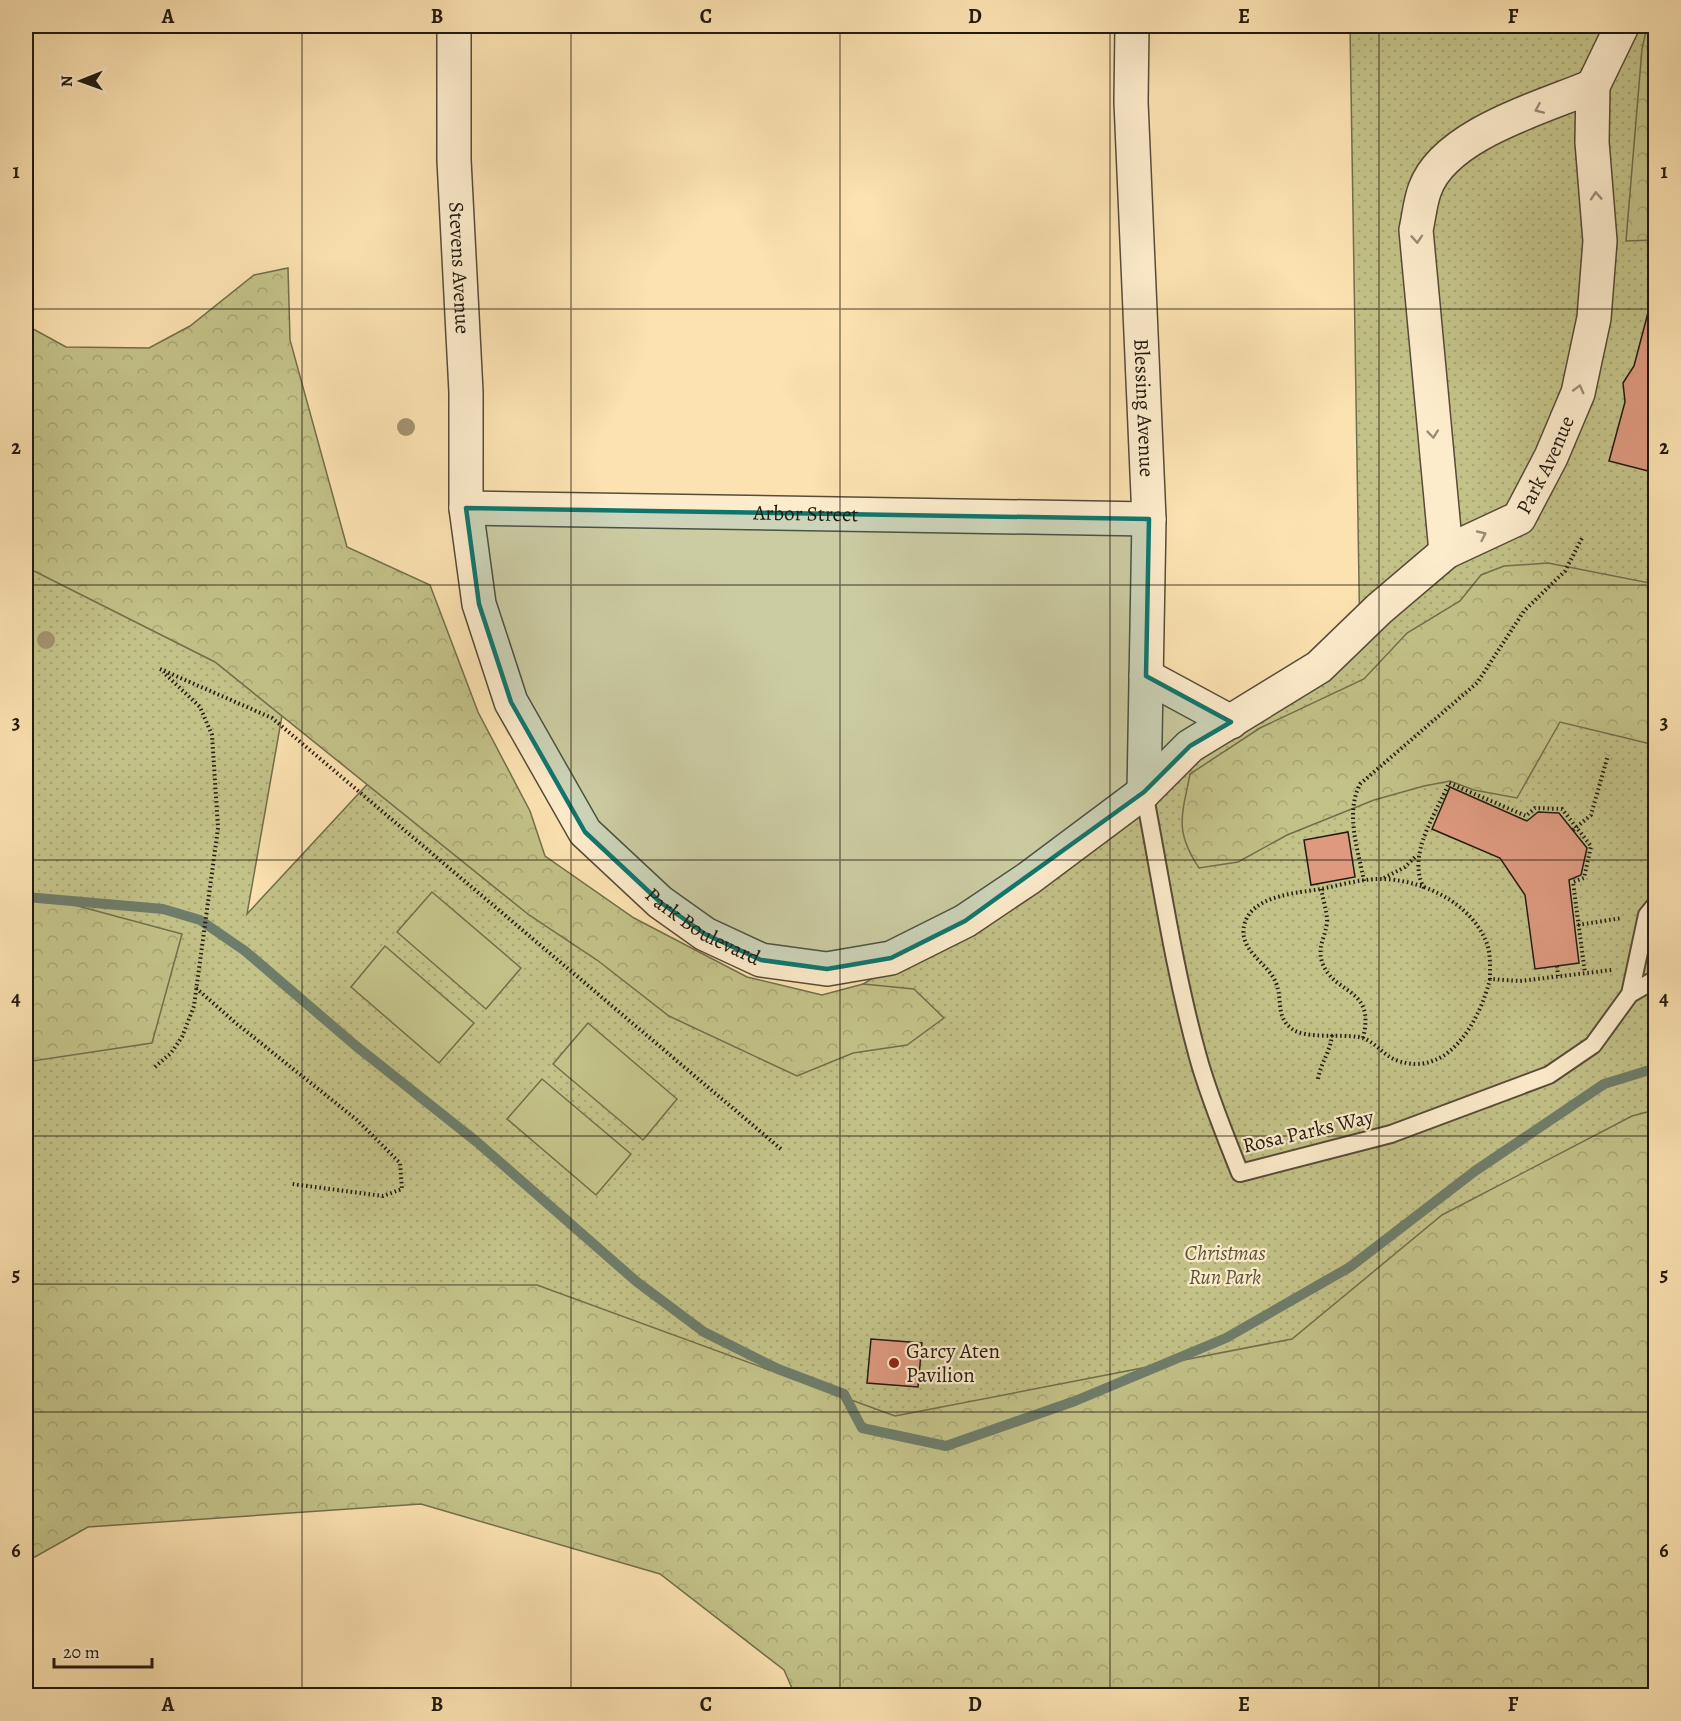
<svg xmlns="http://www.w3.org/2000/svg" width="1681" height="1721" font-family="Alegreya,serif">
	<defs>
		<pattern id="green-dots" width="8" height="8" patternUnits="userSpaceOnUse" patternTransform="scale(1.5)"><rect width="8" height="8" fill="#c3c288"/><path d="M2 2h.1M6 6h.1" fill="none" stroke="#a7a674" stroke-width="1.8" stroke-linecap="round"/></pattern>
		<pattern id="forest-crowns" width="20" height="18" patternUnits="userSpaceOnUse" patternTransform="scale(1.5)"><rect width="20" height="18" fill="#c3c288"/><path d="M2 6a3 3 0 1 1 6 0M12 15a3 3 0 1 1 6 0" fill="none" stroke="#a7a674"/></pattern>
	</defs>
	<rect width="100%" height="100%" fill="#fce2b1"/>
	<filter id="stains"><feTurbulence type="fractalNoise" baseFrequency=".00333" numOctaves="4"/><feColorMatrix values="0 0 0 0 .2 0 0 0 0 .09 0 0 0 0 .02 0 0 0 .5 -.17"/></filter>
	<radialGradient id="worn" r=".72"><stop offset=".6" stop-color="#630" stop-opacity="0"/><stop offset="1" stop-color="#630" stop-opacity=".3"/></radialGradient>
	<path fill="url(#green-dots)" stroke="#726e4c" stroke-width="1.5" d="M1350,26h305v1669l-921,-262 -708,26v-929l260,163 -39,221 128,-138 422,249 168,-104 395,-275z"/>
	<path fill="url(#forest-crowns)" stroke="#726e4c" stroke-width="1.5" d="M1647,26h9l-1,214 -29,1 16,-192z
		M288,268l2,72 57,207 83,38 48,127 52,99 15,45 89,62 113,59 75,18 41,-11 51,5 30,29 -37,27 -54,8 -56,23 -128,-60 -72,-56 -68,-45 -314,-253 -189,-95v-242l40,22 83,1 41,-22 64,-51z
		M1548,563l107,21v161l-95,-23 -43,76 -43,-8 -24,-9 -26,5 -50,14 -87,35 -49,27 -39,6c-25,-38 -17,-52 -9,-94l70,-46 104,-49 43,-46 53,-32 21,-26 23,-9z
		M26,892l156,42 -30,109 -126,19z
		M1655,1110v585h-860l-11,-25 -124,-96 -239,-70 -333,23 -62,35v-278l511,1 358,131 397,-77 150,-124 190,-99z"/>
	<path fill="#c3c288" stroke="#726e4c" stroke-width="1.5" d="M432,892l89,76 -35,41 -89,-77z
		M385,946l89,77 -35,40 -88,-76z
		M588,1023l89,76 -34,41 -90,-76z
		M542,1079l89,75 -35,41 -89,-76z"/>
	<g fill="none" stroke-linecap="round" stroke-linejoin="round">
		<path stroke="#6e7d6b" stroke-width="10" d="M26,897l137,12 37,11 45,31 111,95 121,96 160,140 67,50 74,37 66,25 18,34 84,18 129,-45 151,-63 124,-71 125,-96 129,-87 52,-16"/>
	</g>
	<path fill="#de997f" stroke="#221911" stroke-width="1.5" d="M1650,305l6,1v167l-47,-12 16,-59 -2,-19 11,-17z
		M1450,787l77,34 11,-9 21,1 28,35 -6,27 -12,5 10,83 -44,6 -10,-74 -25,-37 -68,-29z
		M1348,832l7,45 -44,8 -7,-45z
		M871,1339l51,4 -4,44 -51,-4z"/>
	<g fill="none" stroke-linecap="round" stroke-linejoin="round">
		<defs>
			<path id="lane" d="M1144,792c17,88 30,178 54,265 11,40 27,78 42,116l151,-39 158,-59 44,-30 37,-51 26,-15
				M1630,994l17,-79 9,-11"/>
			<g id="street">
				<path id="s1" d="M454,26v134l12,232v116l13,96 32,98 74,130 75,70 45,32 56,26 66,9 64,-11 74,-37 64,-43 115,-86 46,-46 129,-79 60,-58 67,-57 73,-34 32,-61 27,-64 16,-75 6,-77 -8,-99 1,-56 29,-60"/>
				<path id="s2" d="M1132,26l-1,76 18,417 -5,273"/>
				<path id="s3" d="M466,508l683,11"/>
				<path d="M1446,552l-30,-322c3,-13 4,-28 9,-41 20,-55 116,-81 168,-103"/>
				<path d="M1146,676l85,46"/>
			</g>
		</defs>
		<use href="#lane" stroke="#584b39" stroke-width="20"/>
		<use href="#street" stroke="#584b39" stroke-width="36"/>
		<path stroke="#221911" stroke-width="4" stroke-dasharray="1.5 3" stroke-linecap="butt" d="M160,669l112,49 509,431
			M1573,830l18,-15 17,-60
			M1384,878l21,-11 12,-12
			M1364,881c-6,-32 -19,-67 -4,-97l117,-101 47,-72 41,-40 17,-33
			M1424,888c-18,-33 12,-74 25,-105l77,33 9,-8 27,1 29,37 -7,32 -11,4 12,91
			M1321,889c2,10 6,22 6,32 -1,16 -10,24 -5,41 12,34 54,24 41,76
			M1578,925l44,-7
			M1557,966l1,10
			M1490,979c-10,41 -42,101 -94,81 -14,-5 -22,-21 -38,-23 -17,-3 -53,2 -66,-8 -17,-13 -9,-29 -16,-46 -8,-20 -37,-32 -32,-57 6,-31 54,-33 77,-37 19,-4 40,-10 59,-10 40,0 88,22 105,60 6,12 5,27 5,40l30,2 92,-11
			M196,988l41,36 120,96 43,43 2,26 -19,7 -91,-12
			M155,1067l16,-14 11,-16 12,-31 24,-178 -6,-93 -12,-28 -37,-35
			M1318,1079c3,-17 12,-26 14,-44"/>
		<use href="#lane" stroke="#fdeccc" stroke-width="16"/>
		<use href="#street" stroke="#fdeccc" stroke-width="33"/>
	</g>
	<g fill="#a39470">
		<circle cx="406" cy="427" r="9"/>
		<circle cx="46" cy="640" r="9"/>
	</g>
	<defs><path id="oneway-chevron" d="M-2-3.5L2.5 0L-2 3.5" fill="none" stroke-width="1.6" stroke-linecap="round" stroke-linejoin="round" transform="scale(1.5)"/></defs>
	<g stroke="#9a8d78">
		<use href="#oneway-chevron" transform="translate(1539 109) rotate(157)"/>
		<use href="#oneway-chevron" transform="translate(1596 196) rotate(-94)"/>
		<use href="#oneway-chevron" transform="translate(1417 239) rotate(86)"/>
		<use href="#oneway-chevron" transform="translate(1579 389) rotate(-75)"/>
		<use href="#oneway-chevron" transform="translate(1433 434) rotate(84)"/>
		<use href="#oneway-chevron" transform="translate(1482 535) rotate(-25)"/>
	</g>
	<path fill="#0f766e" fill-opacity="0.2" stroke="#0f766e" stroke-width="4.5" stroke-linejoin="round" d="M466,508l683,11 -3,157 85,46 -41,24 -46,46 -179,129 -74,37 -64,11 -66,-9 -56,-26 -45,-32 -75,-70 -74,-130 -32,-98z"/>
	<path fill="none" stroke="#221911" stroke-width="1.5" stroke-opacity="0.55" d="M302,26v1670M571,26v1670M840,26v1670M1110,26v1670M1379,26v1670M26,309h1630M26,585h1630M26,860h1630M26,1136h1630M26,1412h1630"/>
	<circle fill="#8f2418" stroke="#fdeccc" stroke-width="2" cx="894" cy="1363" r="6"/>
	<g text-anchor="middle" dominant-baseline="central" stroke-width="4.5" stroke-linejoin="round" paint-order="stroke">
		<g font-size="21" fill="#221911" stroke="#fdeccc">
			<text stroke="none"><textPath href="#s1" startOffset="242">Stevens Avenue</textPath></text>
			<text stroke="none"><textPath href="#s2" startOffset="382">Blessing Avenue</textPath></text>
			<text stroke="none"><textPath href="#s1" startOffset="2014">Park Avenue</textPath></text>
			<text stroke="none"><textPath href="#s3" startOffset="340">Arbor Street</textPath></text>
			<text stroke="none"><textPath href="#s1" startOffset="984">Park Boulevard</textPath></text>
			<text transform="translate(1308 1131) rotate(-13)">Rosa Parks Way</text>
		</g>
		<g font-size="21" font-style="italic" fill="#5a543b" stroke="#fdeccc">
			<text x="1225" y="1253">Christmas<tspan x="1225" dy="24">Run Park</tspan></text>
		</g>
		<g font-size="21" fill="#221911" stroke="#fdeccc" text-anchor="start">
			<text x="906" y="1351">Garcy Aten<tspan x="906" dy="24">Pavilion</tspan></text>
		</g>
	</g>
	<rect width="1681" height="1721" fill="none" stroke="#fce2b1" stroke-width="66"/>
	<g transform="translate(81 81) rotate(269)" stroke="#fdeccc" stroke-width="4.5" paint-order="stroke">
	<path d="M0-4.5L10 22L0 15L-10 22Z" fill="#221911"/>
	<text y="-9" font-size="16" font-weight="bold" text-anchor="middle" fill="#221911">N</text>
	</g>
	<path d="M54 1658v9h98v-9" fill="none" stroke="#221911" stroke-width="3"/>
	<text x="63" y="1658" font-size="18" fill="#221911" stroke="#fdeccc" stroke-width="4.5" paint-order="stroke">20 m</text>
	<rect x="33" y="33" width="1615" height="1655" fill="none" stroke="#221911" stroke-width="2"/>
	<g font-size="20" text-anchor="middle" font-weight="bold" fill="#221911">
		<text x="168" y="23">A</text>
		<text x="437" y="23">B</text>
		<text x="706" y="23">C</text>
		<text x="975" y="23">D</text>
		<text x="1244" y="23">E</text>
		<text x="1513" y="23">F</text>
		<text x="16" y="178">1</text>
		<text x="1664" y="178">1</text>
		<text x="16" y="454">2</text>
		<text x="1664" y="454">2</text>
		<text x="16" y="729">3</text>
		<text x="1664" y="729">3</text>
		<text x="16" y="1005">4</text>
		<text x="1664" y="1005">4</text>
		<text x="16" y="1281">5</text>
		<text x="1664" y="1281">5</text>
		<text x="16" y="1557">6</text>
		<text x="1664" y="1557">6</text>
		<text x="168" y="1711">A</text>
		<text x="437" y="1711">B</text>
		<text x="706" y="1711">C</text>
		<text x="975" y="1711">D</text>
		<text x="1244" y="1711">E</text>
		<text x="1513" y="1711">F</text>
	</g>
	<rect width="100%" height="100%" filter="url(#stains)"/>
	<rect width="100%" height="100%" fill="url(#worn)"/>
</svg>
